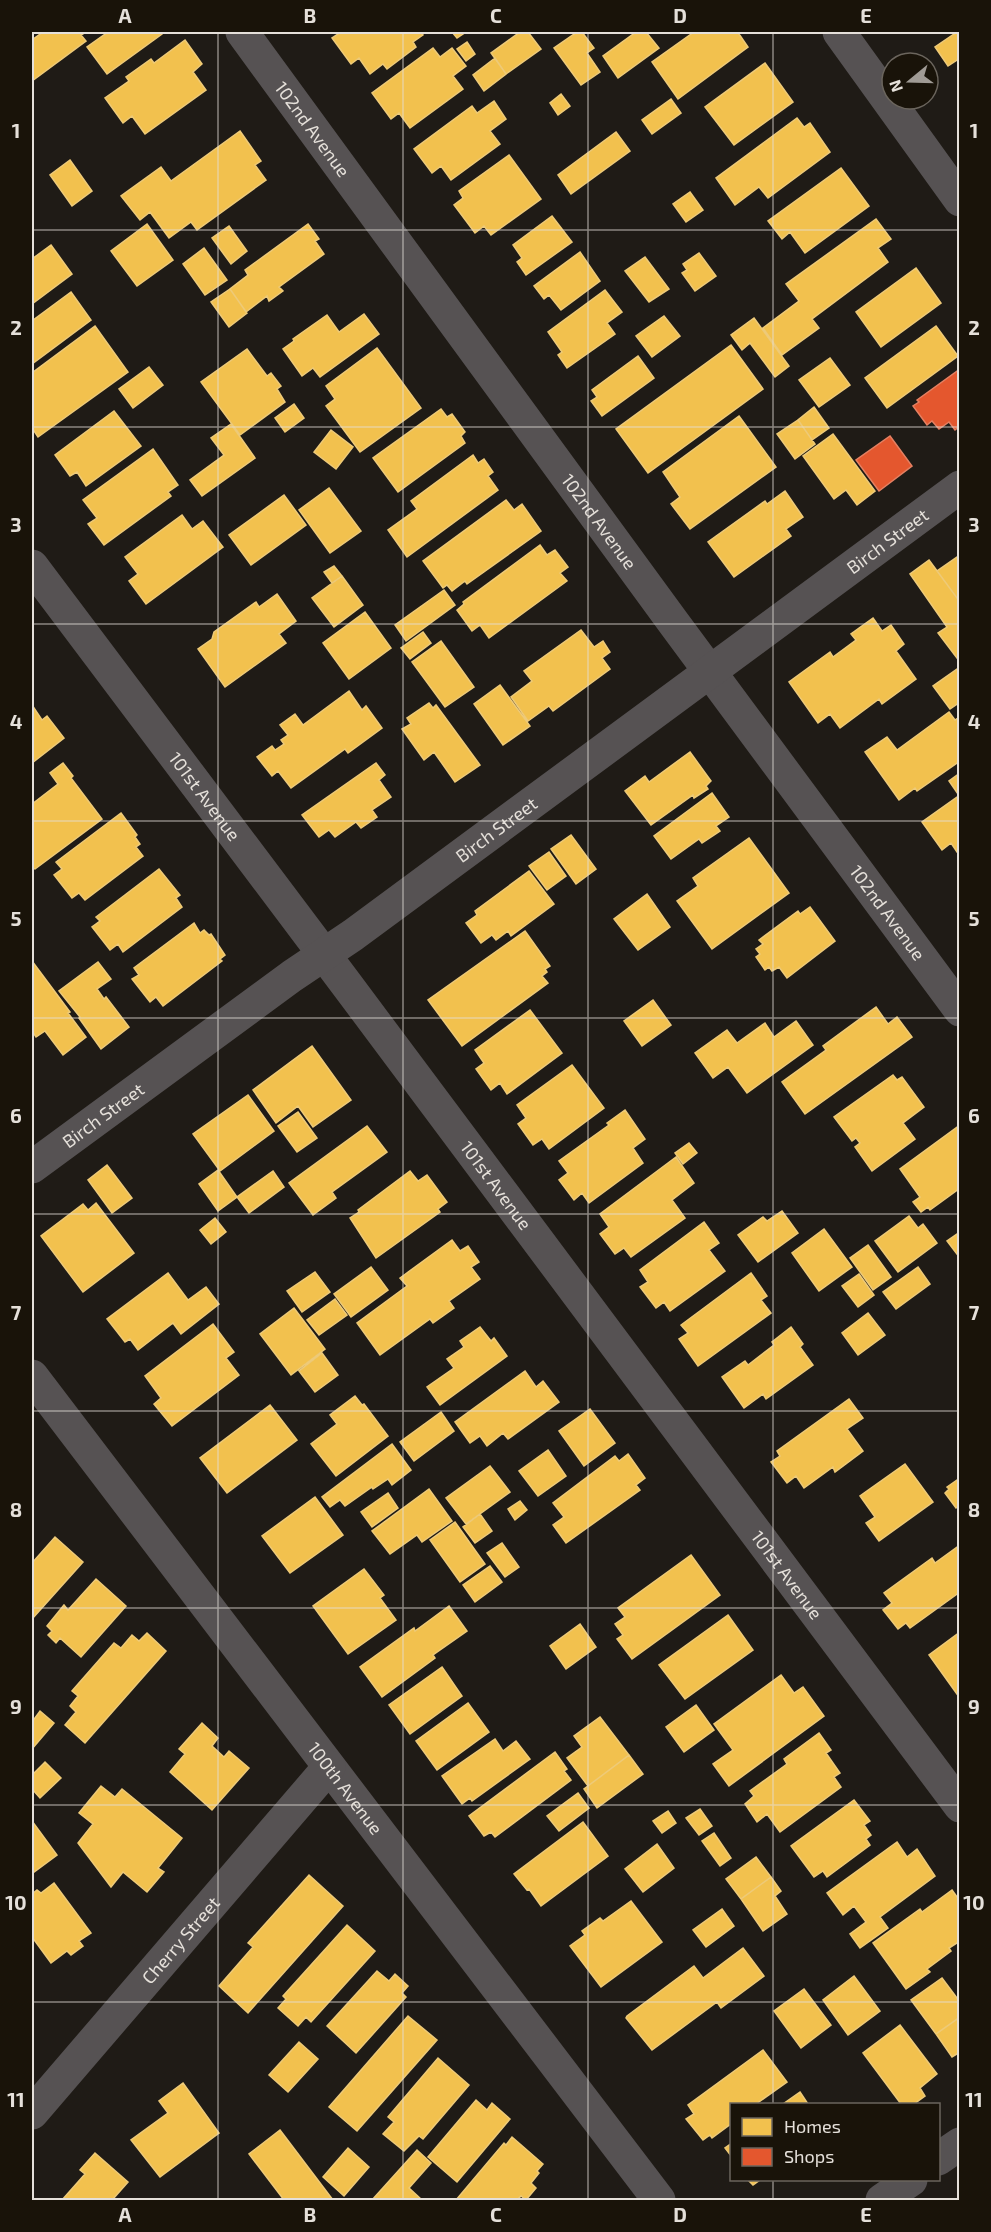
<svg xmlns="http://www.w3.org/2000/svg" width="991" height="2232" font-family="'Exo 2',sans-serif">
	<rect width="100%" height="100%" fill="#1f1b16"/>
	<path fill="#f2c14e" stroke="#eeca78" stroke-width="1.5" d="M43,32h43l-5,3 5,6 -54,40v-41z
		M108,32h53l1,2 -55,40 -20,-27z
		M341,32h79l3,3 -10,7 3,5 -29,22 -4,-5 -13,10 -11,-16 -8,6 -19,-26z
		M452,32h14l-9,6z
		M520,32h8l13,17 -35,25 -15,-21z
		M577,32h5l12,16 -7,5 13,19 -19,13 -27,-37z
		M636,32h10l13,16 -41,30 -15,-22z
		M694,32h48l-3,2 9,13 -70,52 -26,-37z
		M957,32h3v26l-12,8 -13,-19z
		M185,40l17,24 -9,8 13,18 -61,44 -13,-18 -9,7 -18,-25 24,-17 -3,-4 25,-18 3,4z
		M467,42l8,12 -9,7 -9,-12z
		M433,48l7,9 12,-9 14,18 -13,10 10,13 -53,39 -11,-15 -8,6 -19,-26z
		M495,58l11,16 -22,17 -11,-16z
		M765,63l28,39 -59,43 -29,-38z
		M561,94l9,12 -12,9 -8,-12z
		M671,99l10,14 -29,21 -10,-14z
		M494,101l12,18 -16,12 10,13 -49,36 -10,-14 -9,7 -18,-24 58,-43 5,7z
		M797,118l7,9 6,-4 20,29 -62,46 -9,-11 -24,18 -19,-27z
		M240,131l21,30 -6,4 11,15 -69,50 -6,-8 -22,16 -19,-26 -10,8 -19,-24 40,-29 10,14z
		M616,132l14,19 -59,43 -13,-19z
		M509,155l32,44 -50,36 -7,-9 -9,7 -21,-28 9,-7 -4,-7z
		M70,160l22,31 -20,15 -22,-31z
		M841,168l28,38 -64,47 -15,-21 -8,7 -14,-18z
		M690,192l13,18 -17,12 -13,-18z
		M552,216l20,26 -46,33 -9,-13 5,-4 -9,-13z
		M876,219l15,20 -13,9 10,14 -76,57 7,9 -37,27 -19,-27 36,-27 -13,-17z
		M147,224l26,36 -36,26 -26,-35z
		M308,224l11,15 -4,2 9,13 -45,33 4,4 -14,10 -2,-5 -21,16 -16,-23 18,-14 -3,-5z
		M229,226l18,25 -16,13 -19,-26z
		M51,245l21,29 -40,30v-45z
		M204,248l23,32 -22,15 -22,-31z
		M580,252l20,29 -39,29 -12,-15 -5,4 -10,-13z
		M699,253l17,23 -21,15 -13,-18 5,-3 -4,-6z
		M645,257l24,32 -20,13 -24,-31z
		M916,268l25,35 -60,44 -25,-35z
		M230,289l17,24 -18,14 -18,-25z
		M605,290l17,22 -15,11 8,11 -48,34 -9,-13 4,-3 -14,-20z
		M71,292l20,28 -59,44v-43z
		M364,314l15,20 -59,43 -7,-9 -11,8 -19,-27 11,-8 -1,-2 34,-24 12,17z
		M664,316l16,20 -28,21 -16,-21z
		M754,318l35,48 -14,11 -25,-34 -8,7 -11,-15z
		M95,326l33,46 -90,65 -6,-9v-55z
		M936,326l22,30 -71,52 -22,-30z
		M731,345l32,44 -115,84 -32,-44z
		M377,348l44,60 -61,44 -34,-46 9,-7 -9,-13z
		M247,349l20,27 4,-3 10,13 -4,3 8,13 -45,33 -39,-53z
		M638,356l16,22 -52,38 -11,-15 6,-4 -5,-7z
		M830,358l20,27 -31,22 -20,-27z
		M149,367l14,18 -30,23 -14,-19z
		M294,404l10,14 -19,14 -10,-14z
		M814,407l15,21 -17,12 -14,-20z
		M441,409l6,8 5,-3 13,18 -4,4 4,7 -67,49 -25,-34z
		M114,411l27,35 -55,40 -9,-14 -7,4 -15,-21z
		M739,416l37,51 -86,62 -19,-25 9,-7 -17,-25z
		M798,420l17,24 -20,15 -18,-25z
		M231,424l24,34 -53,38 -12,-16 34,-25 -13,-17z
		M331,430l22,17 -17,22 -22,-17z
		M833,434l42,57 -18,14 -11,-15 -12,9 -31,-43z
		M153,449l25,36 -10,7 3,4 -67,49 -16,-21 9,-6 -14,-18z
		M473,455l5,8 6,-4 9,13 -5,4 10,14 -91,67 -19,-27 29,-21 -6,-8z
		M329,488l32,43 -31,22 -31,-43z
		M785,491l18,26 -17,12 5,7 -57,41 -26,-35 57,-41 2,3z
		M284,495l22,30 -55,40 -22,-30z
		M506,500l8,10 8,-6 19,27 -74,53 -2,-3 -13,10 -5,-6 -4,3 -20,-27z
		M182,515l10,14 11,-8 20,26 -77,57 -17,-23 9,-7 -13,-17z
		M540,545l7,10 8,-5 13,17 -8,6 7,8 -78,57 -9,-13 -8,6 -15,-21 7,-6 -1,-2z
		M960,555v47l-23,-31z
		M929,560l31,42v60l-22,-29 9,-6 -37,-53z
		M334,566l8,10 -10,7 -8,-11z
		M342,576l21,29 -29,22 -22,-29z
		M444,590l11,15 -49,36 -11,-16z
		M277,594l19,27 -17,13 7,9 -61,44 -27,-38 14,-10 2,-7 42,-30 3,5z
		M365,612l26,36 -42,31 -26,-36z
		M873,618l9,13 9,-6 13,19 -8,7 20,28 -34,25 -3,-5 -39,29 -10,-14 -12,9 -29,-41 41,-30 3,5 23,-17 -5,-6z
		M581,630l13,17 9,-6 7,11 -8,6 8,11 -57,42 -4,-5 -21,15 -17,-24 21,-16 -8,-10z
		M423,632l8,11 -21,16 -9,-11z
		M441,641l33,46 -29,20 -33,-45z
		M960,667v35l-10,7 -17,-23z
		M500,685l30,41 -27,19 -29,-41z
		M349,691l13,19 4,-4 16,22 -34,25 -3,-4 -54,39 -13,-17 -6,5 -15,-19 15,-11 3,4 9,-6 -3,-4 7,-5 -8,-10 15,-11 8,11z
		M429,703l4,5 3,-3 44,60 -25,17 -21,-30 -10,8 -22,-31 9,-5 -4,-6z
		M32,705l10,15 5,-4 17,22 -32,25z
		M949,712l6,8 3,-2 2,2v41l-43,30 -2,-3 -16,12 -34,-48 22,-15 10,13z
		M690,752l21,29 -5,5 2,3 -14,9 -1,-3 -42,30 -26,-34 20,-15 4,6z
		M63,763l10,13 -2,2 31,41 -67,50 -3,-1v-64l26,-20 -8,-11z
		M376,763l9,12 -6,5 12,17 -19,13 5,7 -16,11 -5,-6 -21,15 -6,-7 -10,7 -17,-22z
		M960,773v20l-2,1 -9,-13z
		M712,793l17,24 -13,9 4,5 -18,12 -3,-4 -28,20 -17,-23z
		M960,795v55l-3,2 -6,-9 -9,7 -20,-28z
		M121,813l16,22 -2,2 5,7 -4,3 7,9 -58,44 -6,-7 -7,5 -18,-23 8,-6 -6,-7z
		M571,835l25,34 -20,15 -25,-35z
		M749,838l40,55 -77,56 -35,-48 21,-15 -5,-8z
		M549,852l17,24 -19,14 -18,-24z
		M159,869l21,26 -4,3 6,9 -59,45 -5,-8 -8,6 -18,-23 8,-6 -4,-4z
		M529,871l25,33 -43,32 -3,-5 -12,9 -4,-5 -11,8 -15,-20 11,-8 -2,-4z
		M647,894l23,33 -32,23 -24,-31z
		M810,907l25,34 -48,37 -8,-11 -7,4 -3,-4 -4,3 -9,-13 4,-3 -4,-5 7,-5 -4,-4 39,-29 2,3z
		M194,923l6,10 4,-3 5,5 2,-1 14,21 -5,4 2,2 -59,45 -7,-9 -6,5 -18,-23 7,-4 -5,-7z
		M525,931l25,35 -5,3 2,3 -5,4 6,7 -86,63 -34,-46z
		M32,961l38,51 -2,1 18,24 -23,18 -18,-24 -9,6 -4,-6v-32l1,-1z
		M98,962l13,17 -14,10 7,10 2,-2 23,30 -28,22 -22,-31 1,-1 -21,-26z
		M653,1000l18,25 -29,21 -18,-25z
		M876,1007l12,17 9,-7 15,20 -107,77 -23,-32 44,-32 -3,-4z
		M530,1010l32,43 -55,41 -7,-11 -9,7 -15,-21 8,-6 -9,-13z
		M796,1021l17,24 -66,48 -19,-26 -15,11 -18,-25 32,-23 10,13 28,-20 9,14z
		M312,1046l39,54 -38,27 -15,-21 -22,17 -23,-33z
		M572,1065l32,43 -55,41 -7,-10 -9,6 -15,-21 8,-6 -9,-13z
		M893,1075l4,5 5,-3 22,30 -21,16 12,16 -43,32 -17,-24 5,-4 -4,-5 -4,3 -18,-24z
		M248,1095l26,36 -54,40 -27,-37z
		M625,1110l20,29 -12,9 10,15 -54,40 -7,-10 -8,7 -15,-20 9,-7 -9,-12 50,-36 -2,-2z
		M298,1112l19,26 -20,14 -19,-26z
		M960,1125v63l-30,22 -2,-3 -7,5 -8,-10 7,-5 -20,-28z
		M367,1126l20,26 -55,40 4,6 -23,17 -24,-32z
		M689,1143l8,10 -14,11 -8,-11z
		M676,1157l18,26 -22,17 13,18 -54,39 -7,-9 -9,6 -15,-20 9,-7 -9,-13z
		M107,1165l25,33 -20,15 -24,-33z
		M218,1170l19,27 -19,14 -19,-27z
		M273,1171l11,16 -35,26 -12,-16z
		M410,1171l8,10 9,-6 20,27 -9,7 2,3 -64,46 -26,-40 9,-6 -1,-2z
		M96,1203l38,50 -51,39 -42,-56 42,-32 5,6z
		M782,1211l16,22 -40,29 -20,-27 25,-18 4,4z
		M909,1216l9,12 5,-4 14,19 -39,29 -23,-31z
		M215,1218l11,14 -15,12 -11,-14z
		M704,1222l15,21 -10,7 16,21 -55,40 -6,-9 -8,6 -16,-21 8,-5 -8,-12z
		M824,1229l28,38 -33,24 -27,-38z
		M960,1232v26l-13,-17z
		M452,1240l8,11 8,-5 11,16 -8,5 9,12 -31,22 5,7 -21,15 -3,-4 -50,36 -23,-32 50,-37 -7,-8z
		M868,1245l23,32 -18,13 -23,-32z
		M371,1267l17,23 -37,27 -17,-23z
		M918,1267l12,17 -34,25 -13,-17z
		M315,1272l15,20 -28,20 -15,-21z
		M168,1273l20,27 18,-13 13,17 -38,30 -8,-11 -35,27 -8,-11 -5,3 -18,-23z
		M751,1273l16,23 -6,4 10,13 -73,53 -19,-27 9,-6 -7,-8z
		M859,1274l15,21 -16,12 -16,-21z
		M335,1299l12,16 -28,20 -12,-15z
		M294,1308l31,41 -34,26 -31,-41z
		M868,1313l17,22 -27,20 -16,-22z
		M213,1324l21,28 -8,6 13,17 -67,51 -18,-22 7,-6 -16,-22z
		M480,1327l11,14 3,-3 13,18 -67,49 -13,-18 27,-19 -7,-9 17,-12 -4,-6z
		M791,1327l12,17 -3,3 13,18 -47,34 -3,-5 -19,14 -22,-31 23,-16 3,4 26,-20 -2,-3z
		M322,1353l16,22 -23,17 -16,-21z
		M525,1371l11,16 7,-6 16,21 -51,37 -5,-6 -16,13 -7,-10 -10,7 -15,-21z
		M355,1396l7,9 2,-1 24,32 -52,40 -25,-32 26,-20 -7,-9z
		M849,1399l14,19 -16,11 16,22 -28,21 -2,-5 -29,21 -8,-12 -9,7 -16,-21 9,-6 -3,-5z
		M270,1405l27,35 -70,53 -27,-35z
		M590,1409l25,34 -31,23 -25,-35z
		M441,1412l13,19 -40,30 -14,-19z
		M392,1444l19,26 -19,15 -4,-6 -15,10 -1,-2 -27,19 -5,-6 -10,7 -8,-10z
		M548,1450l18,26 -28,20 -19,-25z
		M628,1454l17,24 -9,7 4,5 -74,53 -13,-18 11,-8 -11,-14 62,-47 4,5z
		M905,1464l28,38 -54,39 -13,-18 9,-6 -15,-21z
		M490,1466l20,26 -44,32 -20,-26z
		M960,1478v27l-4,3 -11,-15 4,-4 -2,-2z
		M429,1489l23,32 -30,21 -5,-7 -27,19 -18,-23z
		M388,1493l10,15 -26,19 -11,-15z
		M315,1497l28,38 -53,38 -28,-37z
		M520,1501l7,9 -12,10 -7,-11z
		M480,1514l12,17 -17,12 -12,-16z
		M455,1522l30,42 -25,18 -30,-42z
		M55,1537l28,25 -51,57v-56z
		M502,1543l17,24 -14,10 -18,-24z
		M960,1545v31l-2,1 2,15 -50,36 -4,-5 -8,6 -15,-19 9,-7 -8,-10 48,-35 3,5z
		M691,1555l29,40 -88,64 -15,-20 6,-4 -8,-11 10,-7 -7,-9z
		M490,1566l12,16 -27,20 -12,-17z
		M364,1569l20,26 -4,3 16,22 -48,34 -35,-48z
		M96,1579l30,27 -45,51 -21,-19 -4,5 -8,-8 4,-4 -5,-5 17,-21 4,5z
		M449,1606l18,25 -34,24 2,3 -53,39 -22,-30 54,-39 1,3z
		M728,1615l25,35 -68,49 -26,-34z
		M580,1624l16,23 -30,22 -16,-23z
		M960,1632v59l-3,3 -28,-39z
		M147,1633l19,18 -81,92 -20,-18 11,-13 -6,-6 8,-10 -6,-5 42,-48 7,5 11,-13 7,6z
		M442,1667l20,29 -52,38 -21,-29z
		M781,1675l13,18 9,-6 21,29 -95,70 -16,-22 20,-14 -19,-26z
		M468,1703l21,29 -52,38 -21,-29z
		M696,1705l18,25 -30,22 -18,-25z
		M40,1711l14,12 -22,26v-27z
		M600,1717l29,38 -41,31 -21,-28 15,-11 -8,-11z
		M202,1723l16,15 -6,8 12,11 5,-6 20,17 -37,42 -42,-38 15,-18 -6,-5z
		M819,1733l12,17 -5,3 14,20 -6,4 7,10 -61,45 -13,-18 -10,8 -12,-18 9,-8 -4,-5 37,-27 -3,-5z
		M495,1739l8,12 13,-10 14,18 -58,42 -2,-3 -8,6 -20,-28z
		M555,1752l12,17 -3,2 7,9 -76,57 -4,-5 -7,4 -15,-20z
		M629,1755l14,19 -46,34 -13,-19z
		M45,1762l16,16 -21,20 -8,-9v-14z
		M101,1786l14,11 7,-8 60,49 -24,30 6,4 -17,20 -24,-20 -12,15 -33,-44 15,-19 -14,-11z
		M578,1793l11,15 -30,23 -12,-15z
		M854,1800l16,21 -6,4 7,10 -5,4 4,6 -43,32 -4,-6 -9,6 -23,-31z
		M700,1809l12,17 -13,9 -13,-17z
		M668,1811l8,12 -14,10 -9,-12z
		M32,1821l25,34 -23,17 -2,-4z
		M583,1822l25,34 -67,50 -12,-17 -2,1 -13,-16z
		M714,1833l17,25 -11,8 -18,-25z
		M897,1842l10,15 10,-8 18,27 -55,41 8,11 -28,20 -10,-14 16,-12 -12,-16 -11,9 -16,-22z
		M657,1844l17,24 -31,24 -18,-23z
		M756,1857l15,20 -30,22 -15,-20z
		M309,1875l34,31 -95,107 -29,-27 34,-39 -5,-4z
		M771,1877l10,14 -6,5 12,18 -24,17 -22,-32z
		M54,1883l37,50 -12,8 4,5 -12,9 -4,-4 -16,12 -19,-26v-43l5,-4 4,3z
		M952,1890l8,11v40l-11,7 2,3 -24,18 3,3 -24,17 -33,-46 47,-34 2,3z
		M631,1901l31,41 -61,45 -31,-41 15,-11 -3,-4 18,-13 3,3z
		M722,1909l12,17 -28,21 -13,-17z
		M347,1925l28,26 -64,71 -5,-5 -8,9 -20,-18 8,-9 -3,-3z
		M743,1948l21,28 -43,32 -4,-6 -65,48 -26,-32 1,-2 67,-50 9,12z
		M377,1971l12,10 6,-7 13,12 -6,7 4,4 -50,56 -29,-27z
		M854,1976l26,35 -32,24 -25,-35z
		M942,1978l18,24v15l-24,17 -25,-34z
		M804,1989l27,36 -30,23 -27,-37z
		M408,2016l29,24 -80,91 -28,-24z
		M960,2017v35l-8,5 -16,-23z
		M900,2025l37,49 -17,14 5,8 -11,8h-13l-38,-51z
		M299,2042l19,17 -30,33 -19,-17z
		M763,2050l24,32 -31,22h-24v19l-20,15 -2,-3 -7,5 -17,-21 8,-5 -6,-9z
		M438,2058l31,27 -46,54 -4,-3 -15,15 -21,-17 11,-12 -6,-5z
		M183,2083l36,50 -59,44 -29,-37 37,-27 -9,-12z
		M800,2092l8,12h-25z
		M476,2100l11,10 5,-7 18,16 -53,63 -29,-25z
		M280,2130l53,70h-49l-35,-46z
		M512,2137l31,27 -6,7 2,2 -8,10 5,5 -10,12 -5,-4 -4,4h-61l48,-57 2,2z
		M732,2143v14l-7,-9z
		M348,2148l21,19 -25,29 -21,-19z
		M417,2150l14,13 -22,25 13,12h-50z
		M95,2153l33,29 -15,17 2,1h-53l23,-26 -5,-4z
		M748,2180h12l-7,5z"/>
	<path fill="#e4572e" stroke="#e48062" stroke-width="1.5" d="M960,369v57l-5,4 -6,-8 -10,7 -7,-8 -5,4 -14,-19 6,-4 -2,-2z
		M890,436l22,30 -33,25 -23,-31z"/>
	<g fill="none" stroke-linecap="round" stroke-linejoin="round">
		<g stroke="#565253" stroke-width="33">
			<path id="s1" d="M242,32l431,590 287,388"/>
			<path d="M839,32l121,168"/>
			<path id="s2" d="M32,566l312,415 616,825"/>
			<path id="s3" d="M32,1167l260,-191 61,-41 607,-448"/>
			<path id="s4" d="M32,1376l627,824"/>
			<path id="s5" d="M32,2113l297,-346"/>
			<path d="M938,2159l22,-15"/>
			<path d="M882,2200l29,-20"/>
		</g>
	</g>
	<path fill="none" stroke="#e5e0da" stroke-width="1.5" stroke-opacity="0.55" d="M218,32v2168M403,32v2168M588,32v2168M773,32v2072M32,230h928M32,427h928M32,624h928M32,821h928M32,1018h928M32,1214h928M32,1411h928M32,1608h928M32,1805h928M32,2002h928M773,2180v20"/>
	<g text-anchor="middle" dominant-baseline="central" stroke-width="6" stroke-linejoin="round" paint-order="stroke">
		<g font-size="18" fill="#e5e0da" stroke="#191309">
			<text stroke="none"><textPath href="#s1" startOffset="120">102nd Avenue</textPath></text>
			<text stroke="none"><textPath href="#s1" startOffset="606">102nd Avenue</textPath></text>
			<text stroke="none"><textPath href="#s3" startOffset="1060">Birch Street</textPath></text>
			<text stroke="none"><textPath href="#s2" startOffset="288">101st Avenue</textPath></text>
			<text stroke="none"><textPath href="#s3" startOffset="574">Birch Street</textPath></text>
			<text stroke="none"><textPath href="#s1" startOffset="1092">102nd Avenue</textPath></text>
			<text stroke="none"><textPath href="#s3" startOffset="88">Birch Street</textPath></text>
			<text stroke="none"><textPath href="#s2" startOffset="774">101st Avenue</textPath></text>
			<text stroke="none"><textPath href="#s2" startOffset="1260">101st Avenue</textPath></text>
			<text stroke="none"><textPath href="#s4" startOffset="518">100th Avenue</textPath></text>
			<text stroke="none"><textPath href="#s5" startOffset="228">Cherry Street</textPath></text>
		</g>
	</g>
	<rect width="991" height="2232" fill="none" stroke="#191309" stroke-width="66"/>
	<rect x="730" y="2103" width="210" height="78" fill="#191309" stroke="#6b655d" stroke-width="1.5"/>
	<rect x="742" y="2118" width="30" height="18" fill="#f2c14e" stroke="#6b655d" stroke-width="1.5"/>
	<text x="784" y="2133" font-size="18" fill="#e5e0da">Homes</text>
	<rect x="742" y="2148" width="30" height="18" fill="#e4572e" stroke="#6b655d" stroke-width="1.5"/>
	<text x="784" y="2163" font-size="18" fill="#e5e0da">Shops</text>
	<g transform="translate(910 81) rotate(251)"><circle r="28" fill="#191309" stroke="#6b655d" stroke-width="1.5"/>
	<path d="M0-4.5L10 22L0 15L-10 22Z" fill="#a09b95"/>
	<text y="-9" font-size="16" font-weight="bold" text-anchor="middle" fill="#e5e0da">N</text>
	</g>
	<rect x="33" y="33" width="925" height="2166" fill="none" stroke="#e5e0da" stroke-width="2"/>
	<g font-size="20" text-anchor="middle" font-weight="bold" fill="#e5e0da">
		<text x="125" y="23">A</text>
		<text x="310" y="23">B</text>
		<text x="496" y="23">C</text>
		<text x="680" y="23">D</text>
		<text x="866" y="23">E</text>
		<text x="16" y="138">1</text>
		<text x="974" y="138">1</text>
		<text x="16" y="335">2</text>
		<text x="974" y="335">2</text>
		<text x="16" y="532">3</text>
		<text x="974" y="532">3</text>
		<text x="16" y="729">4</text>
		<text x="974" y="729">4</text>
		<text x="16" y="926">5</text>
		<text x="974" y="926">5</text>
		<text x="16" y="1123">6</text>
		<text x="974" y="1123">6</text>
		<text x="16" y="1320">7</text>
		<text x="974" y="1320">7</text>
		<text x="16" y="1517">8</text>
		<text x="974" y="1517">8</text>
		<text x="16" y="1714">9</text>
		<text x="974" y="1714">9</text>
		<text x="16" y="1910">10</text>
		<text x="974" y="1910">10</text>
		<text x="16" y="2107">11</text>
		<text x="974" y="2107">11</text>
		<text x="125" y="2222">A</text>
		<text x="310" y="2222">B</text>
		<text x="496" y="2222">C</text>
		<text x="680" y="2222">D</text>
		<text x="866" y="2222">E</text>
	</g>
</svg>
